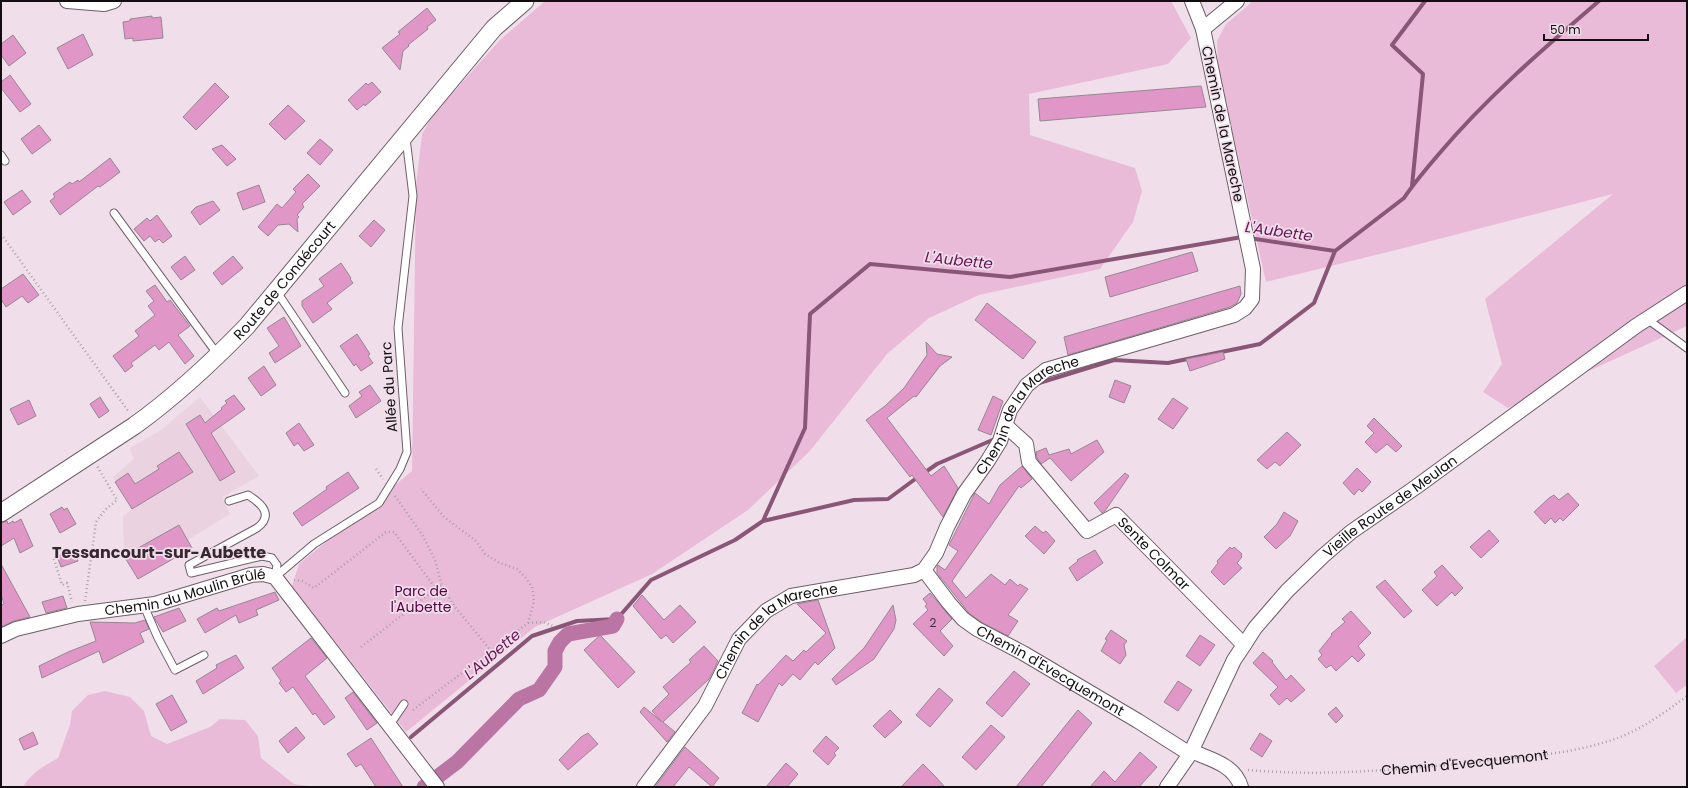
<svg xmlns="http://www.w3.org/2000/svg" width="1688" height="788" font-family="Poppins,sans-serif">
	<rect width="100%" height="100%" fill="#f0dfea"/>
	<path fill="#ead2e1" d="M200,397l59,79 -37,21 8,17 -42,26 -9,-15 -55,31 -1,-40 9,-7 -19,-32 21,-18 -4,-11 31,-18z"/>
	<path fill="#eabbd9" d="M545,1h626l20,37 -23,26 -139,30 1,41 105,33 7,23 -9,31 -33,47 -121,26 -50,23 -42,36 -78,98 -61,58 -96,64 -117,53 -129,105 -114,-146 7,-22 113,-93 4,-286 6,-51 11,-19 67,-75z
		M1253,1h434v325l-179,82 -25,-16 19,-28 -17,-65 128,-105 -213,55 -134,33 -48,-215 -1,-26 9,-17z
		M1687,637v48l-11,8 -22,-27z
		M105,691l25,6 14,14 7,25 16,8 43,-17 10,-8 25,1 13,16 3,22 33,26 22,3h-293c8,-14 21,-21 35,-29l12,-33 2,-14 16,-16z"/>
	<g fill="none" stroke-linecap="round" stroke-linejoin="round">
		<path stroke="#895678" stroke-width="4" d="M1412,186l11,-112 -31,-29 33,-44
			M1039,383l75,-23 54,3 92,-19 54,-41 21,-52 69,-53c10,-15 22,-29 34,-43 48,-57 105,-106 161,-154
			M924,473l13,-9 60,-26
			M763,521l42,-93 5,-114 60,-50 140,13 232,-40 93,14
			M411,737l121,-101 45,-15 40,-2 34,-39 84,-40 28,-19 91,-21 34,-1 30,-22"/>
		<path stroke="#bb75a4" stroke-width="15" d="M424,787l33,-25 62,-63 20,-9 16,-23v-16l5,-9 8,-8 45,-8 4,-7"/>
	</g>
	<path fill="#e097c8" stroke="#978791" d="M427,8l9,12 -9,7 1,2 -20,16 1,1 -6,5 -3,19 -18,-22 18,-14 -2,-2z
		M152,16v2l9,-1 2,21 -30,3v-3l-8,1 -2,-17 7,-1v-2z
		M83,34l10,21 -25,14 -11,-21z
		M13,35l13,18 -17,13 -8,-11v-11z
		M10,75l21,29 -11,8 -19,-24v-6z
		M372,82l9,10 -16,14 -1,-2 -7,6 -9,-10 18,-17 2,2z
		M215,83l14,14 -33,33 -13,-13z
		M1201,86l5,21 -166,14 -2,-22z
		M288,105l17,16 -20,19 -16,-16z
		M39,125l12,15 -19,14 -11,-15z
		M320,139l13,11 -13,15 -13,-12z
		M222,145l14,14 -9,7 -15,-17z
		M110,158l10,14 -20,15 -2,-1 -38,29 -10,-14 5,-4 -2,-3 17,-12 2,2 6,-4 1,2z
		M308,174l12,12 -18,18 2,3 -7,8 2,2 -2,2 1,13 -9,-8 -11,1 -10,11 -10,-9 19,-23 5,4 14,-16 -3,-3z
		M259,185l6,17 -22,8 -6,-17z
		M22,190l9,12 -18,13 -9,-13z
		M213,201l7,9 -20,15 -9,-13 5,-5z
		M157,215l15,21 -9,7 -4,-4 -4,3 -5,-6 -6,5 -10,-12 13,-11 3,3z
		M374,220l11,10 -14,17 -12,-11z
		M1192,252l6,19 -88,26 -5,-20z
		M185,256l10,14 -14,10 -10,-13z
		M233,256l10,12 -21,17 -9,-12z
		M341,263l10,15 -1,1 3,4 -26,20 5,6 -19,14 -11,-17v-5l22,-15 -5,-7z
		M23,274l16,21 -11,8 -6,-7 -16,11 -5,-8v-10z
		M155,285l12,17 3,-2 20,26 -12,9 16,21 -9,8 -16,-22 -10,8 -4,-5 -24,18 2,3 -8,6 -12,-16 26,-20 -4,-5 20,-16 -7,-9 6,-5 -8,-10z
		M1240,286l1,8 -4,9 -7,4 -162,48 -4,-18z
		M987,303l49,39 -13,17 -48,-39z
		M284,317l17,29 -26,17 -6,-10 10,-7 -12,-18z
		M357,334l13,20 -2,2 5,7 -12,8 -5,-7 -2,2 -14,-20z
		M926,342l11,12 15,3 -12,9 -24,31 -2,-1 -27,22 44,58 13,-10 14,22 -15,29 -31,-42 -2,2 -44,-57 19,-14 19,-18 23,-33z
		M1223,352l2,7 -35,12 -4,-12z
		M264,366l12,19 -15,11 -13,-18z
		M1115,380l16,6 -7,17 -15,-6z
		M370,385l11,16 -25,17 -7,-12 13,-10 -3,-4z
		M234,395l11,14 -34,24 24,39 -15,9 -34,-57 14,-9 5,8 17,-14 -1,-1 6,-5 -2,-2z
		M993,396l10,5 -12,34 -13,-5z
		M100,397l9,14 -10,7 -9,-14z
		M1173,398l15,10 -15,21 -15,-10z
		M29,400l7,16 -18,9 -8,-16z
		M1374,418l28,28 -6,6 -9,-8 -11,9 -11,-11 9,-9 -7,-7z
		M299,423l15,22 -10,6 -6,-8 -4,3 -8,-13z
		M1287,432l14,13 -21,21 -5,-4 -8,7 -10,-9z
		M1097,440l7,12 -33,29 -21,-23 -9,6 -4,-6 -1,-6 10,-4 3,7 20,-6 2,5z
		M179,452l14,20 -61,37 -17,-27 13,-9 7,11 24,-15 -2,-3z
		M1022,466l10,13 -11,9 -2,-2 -67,95 14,17 25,-24 14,11 5,-6 8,7 2,-2 8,5 -20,26 10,6 -10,15 -27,-14 -12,-9 -32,-40v-6l1,-2 7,5 13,-19 -9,-6 26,-52 14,11 11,-19z
		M1357,468l14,14 -9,10 -3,-3 -5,6 -11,-12z
		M348,472l11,16 -57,38 -9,-13 34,-24 -1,-2z
		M1125,473l4,3 -24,35 -3,2 -8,-10z
		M1568,493l11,12 -16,16 -3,-3 -5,5 -4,-5 -6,6 -11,-12 15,-14 5,-3 5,5z
		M62,507l2,3 3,-2 9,16 -16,9 -10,-19z
		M1284,512l14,9 -8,15 -14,13 -12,-12 13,-13z
		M21,519l12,27 -13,7 -6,-15 -13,8v-23l6,-2 1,3 5,-3 1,2z
		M179,525l13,23 -54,31 -14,-23z
		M1035,526l8,7 3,-2 9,10 -11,13 -19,-18z
		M1489,530l10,11 -18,17 -11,-11z
		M1230,547l2,2 2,-2 8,7 -1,2 1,1 -5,6 5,5 -18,17 -13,-13 7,-9 -1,-2z
		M74,550l4,11 -17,6 -4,-11z
		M1095,550l8,13 -26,18 -8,-13 9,-7 -1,-1z
		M1,564l29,53 -16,4 -13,6v-22l3,-1 -3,-10z
		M1442,565l21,23 -8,8 -3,-4 -15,14 -15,-16 15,-14 -3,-4z
		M1385,580l27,31 -8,7 -28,-31z
		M275,592l4,8 -23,10 2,5 -19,8 -3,-8 -31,18 -8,-14 20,-11 2,3z
		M930,593l22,26 -12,12 13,15 -9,10 -31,-32 15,-14 -3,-4 2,-2 -4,-5z
		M642,595l22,25 16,-15 16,17 -23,21 -7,-8 -5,4 -28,-33z
		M63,596l4,12 -21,5 -4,-11z
		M818,600l17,48 -17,17 -3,-3 -15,18 -7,-6 -11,12 -3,-3 -21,39 -16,-9 15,-29 1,1 28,-30 7,6 11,-11 2,2 20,-19 -29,-29z
		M893,605l3,15 -2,9 -20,30 -38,26 -4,-6 32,-31z
		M179,608l7,13 -23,11 -9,-15z
		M1351,611l20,22 -13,13 7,9 -7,7 -6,-6 -16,15 -5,-6 -5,3 -8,-9 4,-4 -3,-4 13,-16 -1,-1 14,-12 -3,-3z
		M145,620l4,9 -9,4 4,9 -41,21 -4,-12 -57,27 -3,-12 29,-14 28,-11 -6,-19 45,1z
		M1111,630l16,11 -3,4 2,10 -6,9 -19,-13 6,-11 -2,-1z
		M600,635l35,37 -17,16 -34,-38z
		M1200,635l15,10 -15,21 -14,-10z
		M311,638l16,20 -22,18 30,41 -11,8 -9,-12 -2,2 -20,-28 -7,5 -7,-9 2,-2 -9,-13z
		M704,646l14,15 -9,18 -46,43 12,10 -8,10 -27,-30 4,-5 18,15 -10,-11 17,-17 -6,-7 28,-25 -2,-2z
		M1263,652l10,9 -1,1 14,18 5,-5 14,15 -14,12 -4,-4 -8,7 -9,-10 8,-8 -25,-24z
		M236,655l8,13 -41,26 -7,-13 21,-13 -1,-3z
		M1014,671l16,13 -28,33 -16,-14z
		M1178,681l14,9 -14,21 -14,-9z
		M939,688l14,12 -23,27 -14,-12z
		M353,692l24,31 -10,7 -22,-32z
		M172,695l15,27 -16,9 -15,-27z
		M1336,707l7,9 -7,7 -8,-9z
		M890,710l12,12 -17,16 -12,-12z
		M1078,710l14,13 -51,64h-25z
		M991,725l14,12 -29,33 -14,-13z
		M296,727l9,11 -17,15 -9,-12z
		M33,732l5,12 -14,6 -5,-11z
		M588,733l10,11 -30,26 -9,-10 22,-23z
		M1260,733l12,8 -10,16 -12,-8z
		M826,736l13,12 -5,5 2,2 -8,10 -15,-14z
		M371,738l32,49h-27l-15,-23 -5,3 -9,-13z
		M685,747l34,31 -7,9 -23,-20 -16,20h-18z
		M1140,752l17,15 -18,20h-49l14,-16 11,11z
		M786,763l12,11 -11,13h-21z
		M923,764l11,11 11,12h-44z"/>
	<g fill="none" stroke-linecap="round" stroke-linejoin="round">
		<defs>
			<path id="service" d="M1,155l4,6
				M114,213l104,142
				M277,292l68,101
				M1647,319l40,29
				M229,501l19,-6c14,9 26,20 9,33l-68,37 2,8 71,-17 10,2 5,7 -2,12
				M275,577l39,-33 65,-41 21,-34 7,-17 -9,-124 15,-132 -7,-58
				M144,606l14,32 17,32 29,-15
				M389,726l15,-22"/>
			<g id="minor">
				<path d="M67,1l37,3 10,-3"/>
				<path d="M1203,29l34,-28"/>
				<path id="s2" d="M1005,425l21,19 3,18 58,69 29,-16 128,130"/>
				<path id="s3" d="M924,570l25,33 14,16 14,10 46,24 115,68 52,33"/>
				<path id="s4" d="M1,636l15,-7 62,-15 77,-10 96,-29 12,-1 12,3 162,210"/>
				<path d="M1191,751c19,8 44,14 50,36"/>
				<path id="s5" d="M644,787l61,-81 34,-67 27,-28 25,-15 123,-21 10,-5 12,-17 11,-26 17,-33 23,-32 13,-21 10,-31 17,-25 19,-15 188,-55 11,-7 7,-9 1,-30 -50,-240 -11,-28"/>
				<path id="s6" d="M1167,787l23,-33 44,-94 10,-15 11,-17 32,-37 36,-35 28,-24 65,-45 220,-161 51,-33"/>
			</g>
			<g id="tertiary">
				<path id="s7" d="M1,513l133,-87c42,-30 78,-64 113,-100l247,-298 31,-27"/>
			</g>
		</defs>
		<use href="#service" stroke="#6d5e67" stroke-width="9"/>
		<use href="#minor" stroke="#6d5e67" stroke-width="16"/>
		<use href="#tertiary" stroke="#6d5e67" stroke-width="19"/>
		<g stroke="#ab9ea6" stroke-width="2.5" stroke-dasharray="1 3" stroke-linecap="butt">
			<path d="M1,234l128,178"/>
			<path d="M376,469l7,10"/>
			<path d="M395,496l28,40 12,24 7,26 13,21 37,45"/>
			<path d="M54,559l8,26 5,-2 5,19"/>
			<path d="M294,580l8,1 12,7 72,-56h8l42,57"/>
			<path d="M85,601l11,-79 9,-12 12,-10 -20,-34"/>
			<path d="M528,623l15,-1 10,4"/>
			<path d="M361,647l75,-58 6,-3"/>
			<path d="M413,710l115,-87 6,-22 -2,-14 -7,-10 -8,-8 -17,-6 -15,-9 -9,-13 -32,-24 -23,-28"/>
			<path id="s1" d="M1248,770c80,7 159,-1 238,-9 47,-5 93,-8 137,-25 23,-10 44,-25 64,-40"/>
		</g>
		<use href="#service" stroke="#fff" stroke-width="7"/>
		<use href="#minor" stroke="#fff" stroke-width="14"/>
		<use href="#tertiary" stroke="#fff" stroke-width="17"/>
	</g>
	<g text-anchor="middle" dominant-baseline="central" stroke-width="3.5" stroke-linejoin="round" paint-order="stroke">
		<g font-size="12" fill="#46303f">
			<text x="933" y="622">2</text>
		</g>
		<g font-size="14" fill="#130d11" stroke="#f0dfea">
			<text transform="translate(1223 124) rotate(78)">Chemin de la Mareche</text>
			<text stroke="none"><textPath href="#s7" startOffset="369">Route de Condécourt</textPath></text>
			<text transform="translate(389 387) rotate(-94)">Allée du Parc</text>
			<text stroke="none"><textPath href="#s5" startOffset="572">Chemin de la Mareche</textPath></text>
			<text stroke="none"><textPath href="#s6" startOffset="365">Vieille Route de Meulan</textPath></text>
			<text stroke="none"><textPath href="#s2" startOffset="224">Sente Colmar</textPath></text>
			<text stroke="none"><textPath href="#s4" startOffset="190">Chemin du Moulin Brûlé</textPath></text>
			<text stroke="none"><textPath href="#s5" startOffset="212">Chemin de la Mareche</textPath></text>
			<text stroke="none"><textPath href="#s3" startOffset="164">Chemin d'Evecquemont</textPath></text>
			<text stroke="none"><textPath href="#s1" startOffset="217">Chemin d'Evecquemont</textPath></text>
		</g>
		<g font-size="14" fill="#580045" stroke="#f0dfea">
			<text x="421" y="591">Parc de<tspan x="421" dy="16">l'Aubette</tspan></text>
		</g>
		<g font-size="15" font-style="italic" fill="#681153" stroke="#f0dfea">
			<text transform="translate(1279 231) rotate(8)">L'Aubette</text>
			<text transform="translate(959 260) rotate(6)">L'Aubette</text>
			<text transform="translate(492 654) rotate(-40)">L'Aubette</text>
		</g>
		<g font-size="16" font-weight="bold" fill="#352830" stroke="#f0dfea">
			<text x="159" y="552">Tessancourt-sur-Aubette</text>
		</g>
	</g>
	<rect width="1688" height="788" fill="none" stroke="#130d11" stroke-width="4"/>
	<path d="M1544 34v6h104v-6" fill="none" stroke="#130d11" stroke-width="2"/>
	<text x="1550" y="34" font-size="12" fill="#130d11" stroke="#f0dfea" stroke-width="3" paint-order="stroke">50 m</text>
</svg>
